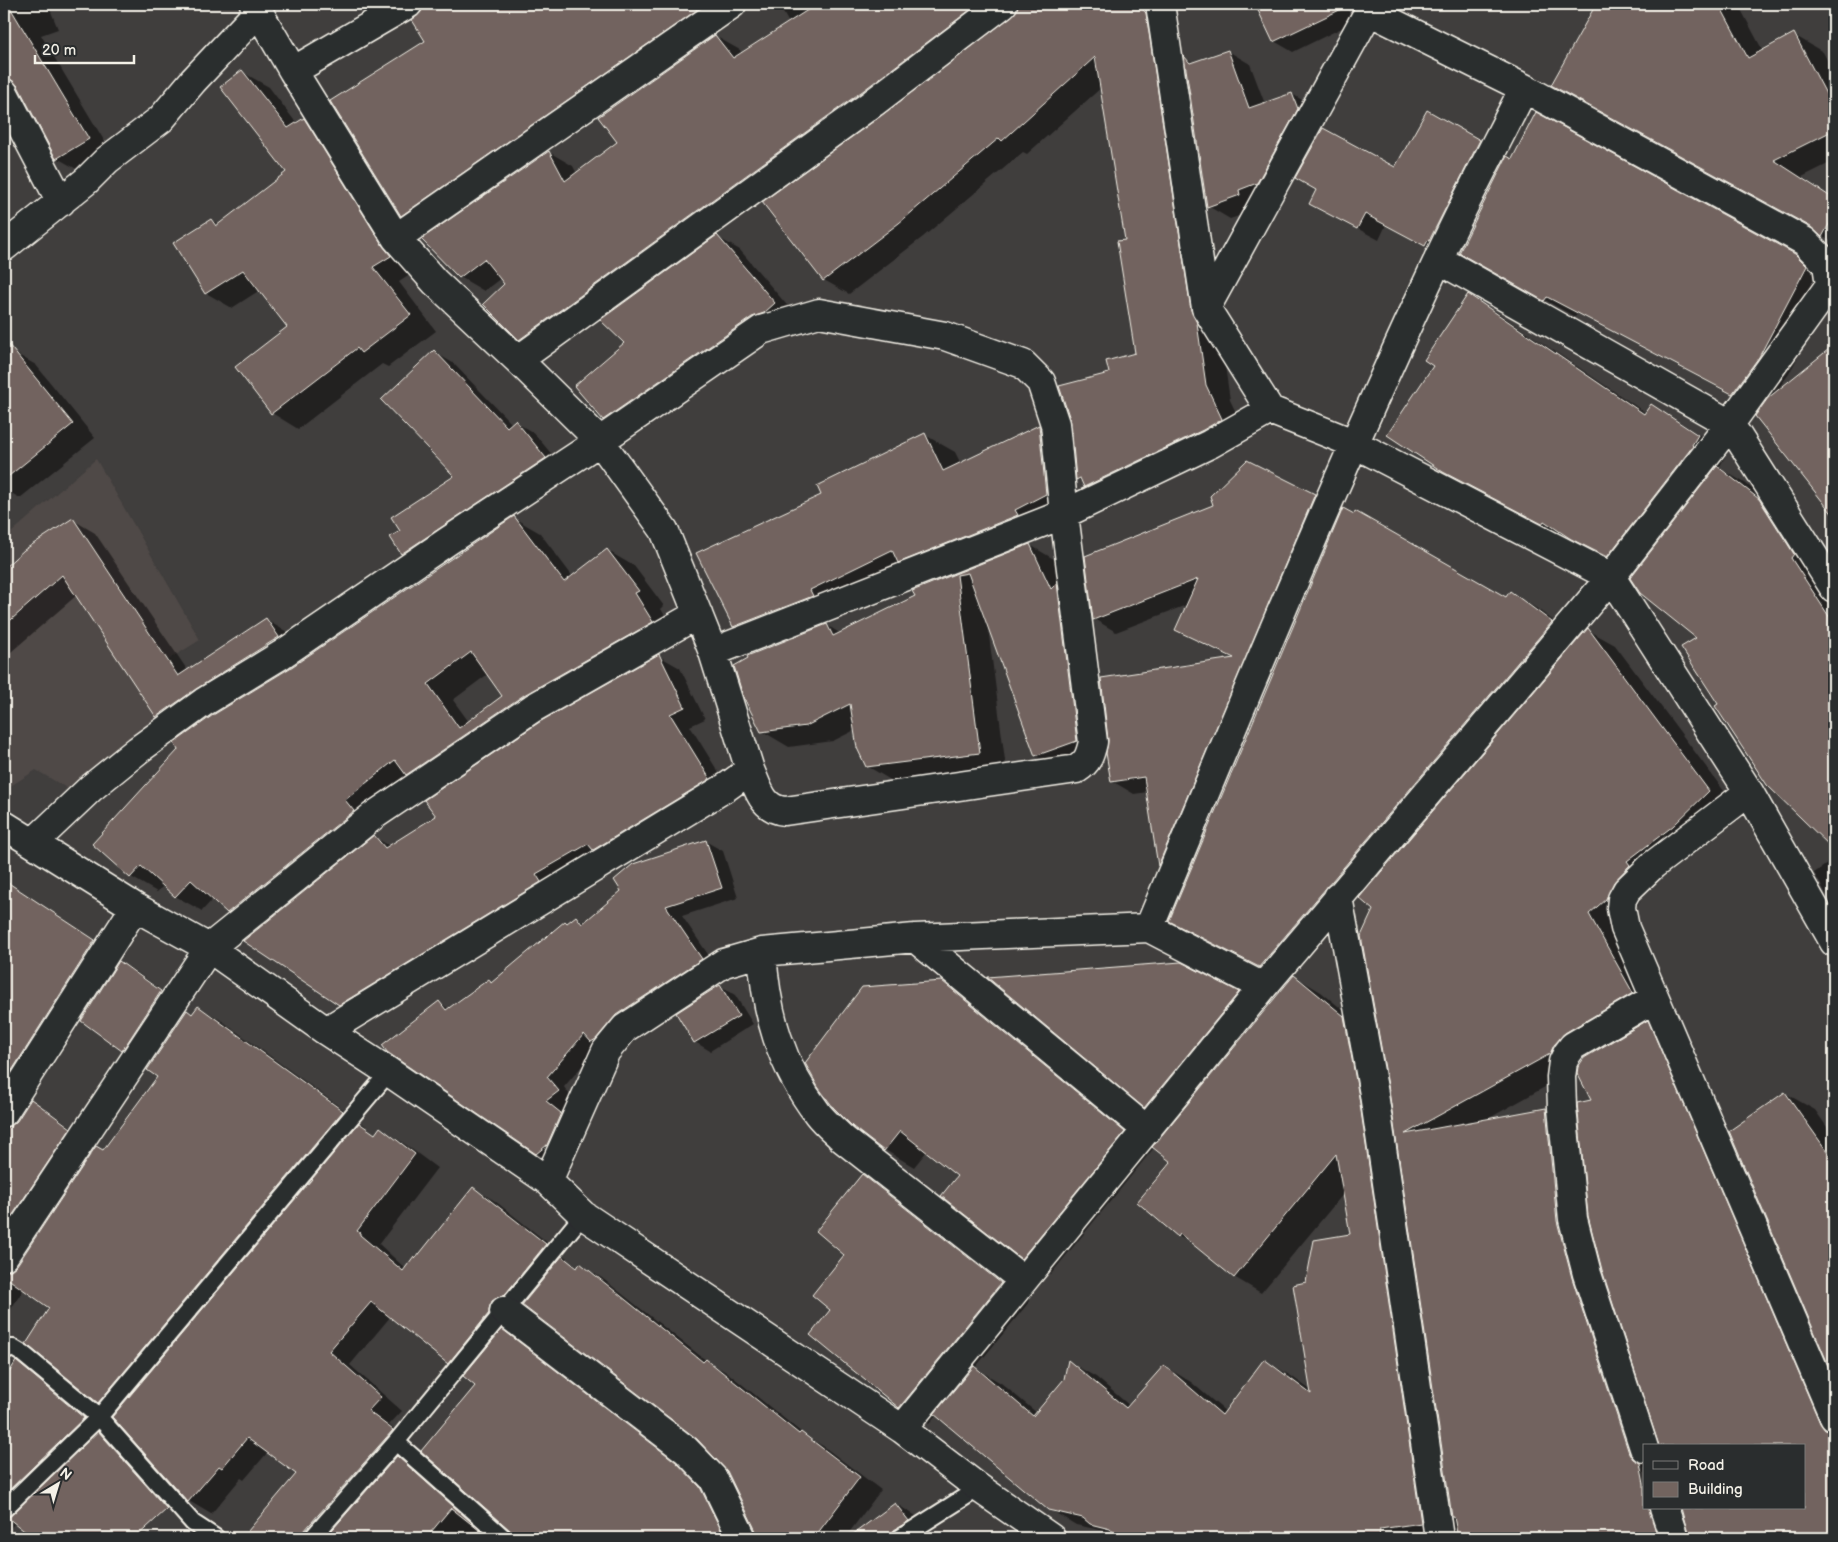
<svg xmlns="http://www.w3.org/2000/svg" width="1838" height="1542" font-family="'Balsamiq Sans',sans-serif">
	<rect width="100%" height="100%" fill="#403e3d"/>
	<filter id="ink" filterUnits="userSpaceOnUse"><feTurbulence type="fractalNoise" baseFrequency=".02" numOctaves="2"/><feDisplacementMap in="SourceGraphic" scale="10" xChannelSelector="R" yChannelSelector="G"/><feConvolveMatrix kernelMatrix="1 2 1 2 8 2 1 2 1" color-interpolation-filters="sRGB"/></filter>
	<g filter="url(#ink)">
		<path fill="#4f4947" d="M96,459l104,181 -42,26 23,42 -104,86 -41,-24 -32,20v-251z"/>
		<path fill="#0007" fill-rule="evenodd" d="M4,4h44l10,25 -17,6 70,117 -31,19 -23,-13 -35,-67 -6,4 -12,-7z
			M417,4h327l-318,225 -24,-14 25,-174 -4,-29 1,-7 -3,1z
			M778,4h370l73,334 9,62 16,33 -137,67 -24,-14 -2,-4 -6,-3 34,-105 25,-20 -10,-113 -24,-154 -75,67 -4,-2 -100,85 -74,57 -25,-14 -60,-77 119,-87 130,-99 6,-7v-6l-131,100 -344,249 -24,-14 -14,-55 -5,-6 -17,13 -24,-14 89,-125 24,14 4,8 42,-32 96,-106 25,14 2,4 47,-31z
			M1185,4h24l-18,3z
			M1256,4h89l9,18 -61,30 -19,-11z
			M1597,4h141l25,47 31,-16 29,17 11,21v88l-32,16 32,22v44l-11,-7 -8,-7 -263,-145z
			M1228,51l22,13 15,40 27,-10 22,13 -51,101 -33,11 -22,-13 -23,-148 9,5z
			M242,72l27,15 28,37 7,-4 26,15 86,136 -17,11 37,49 -48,36 -6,-3 -84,65 -26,-16 -36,-46 53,-40 -29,-37 -28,18 -26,-15 5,-73 9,5 68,-53z
			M1428,111l72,42 -54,104 -60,-32 -7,15 -47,-25 -14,-25 78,-22z
			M1513,160l281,95 31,17 9,16 -45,86 -14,19 59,-46v167l-78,-98 5,-6 -183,-97 -3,4 -115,-65z
			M717,237l23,13 57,67 -170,115 -23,-13 22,-76z
			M1468,296l30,17 148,100 5,-7 30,17 46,30 -8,15 26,15 41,33 48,83v249l-66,-64 -48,-79 -22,-67 -62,-65 -63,-34v1l-99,-51 -30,-18 -10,-105z
			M13,352l23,13 59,73 -75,60 -16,-9v-129z
			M434,352l19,11 59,61 3,-2 19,11 30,36 -143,95 -19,-11 54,-77z
			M1039,426l29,17 8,69 -312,132 -30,-17 88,-132 103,-60 30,17 6,12z
			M1314,495l22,13 -156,369 -21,-12 -11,-73 -14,2 -22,-13 122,-122 -57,-29 12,-26 -73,28 -22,-13z
			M514,518l26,15 33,44 35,-26 26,15 30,40 -3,3 17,28 -262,142 -162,148 -26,-15 -15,-13 -11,12 -27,-15 -11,-11 -7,7 -26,-15 -37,-33 196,-175zM488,674l16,22 -35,26 -16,-22z
			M73,520l22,13 93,138 78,-51 23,13 -109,96 -23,-13 -80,-121 -73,63v-89l21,-18z
			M1030,545l27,16 27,39 20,157 -41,14 -27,-15 -48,-128 18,140 -112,14 -27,-16 -12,-36 -22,11 -44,6 -27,-16 65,-106 14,9 75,-37 -2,-6z
			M1510,593l26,15 41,30 -292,343 -114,-61z
			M1588,630l27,15 121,162 -83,70 4,4 -16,17 -8,17 26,94 -67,39 -10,12 66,-38 27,16 159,373v127h-144l-7,-27 -4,2v25h-224l-64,-446zM1579,1068l14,33 211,345v62h-160v-62l-60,-209 -11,-112 -27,-15 -62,11z
			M659,656l21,12 25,51 -15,7 40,65 -369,225 -21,-12 34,-167 16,9 48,-30z
			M4,738l7,4 -7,11z
			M705,841l18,10 15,47 -56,18 36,53 -119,77 -35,41 11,15 -13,10 16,12 -24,39 -18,-10 -97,-150 11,6 39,-29 4,3 72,-61 3,1 8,-6 10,6z
			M1834,859v49l-20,-35z
			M5,882l113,72 -104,163 -3,11 7,-7 13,-20 23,14 40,27 -80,119 -3,11 7,-7 141,-188 33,-62 7,-8 23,14 144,105 -2,1 12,7 4,-5 22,13 35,26 -58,76 27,25 11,-10 56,-71 22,13 72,57 -2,2 13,7 2,-2 22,13 106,84 20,11 79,64 16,9 58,44 -36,48h-86l-2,-7 -29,-61 -30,-32 -172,-130 -6,1 -15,24 19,10 174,133 42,62h-225l-38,-152 -10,-13 -19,-10 -57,-47 -41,49 52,46 -13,14 25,19 -14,16 19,10 76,68h-251l53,-64 -29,-22 -24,28 -3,-2 -30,36 -22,-13 -75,-84 3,-4 -19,-11 -47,-94 -27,-19 -20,30z
			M120,962l15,9 41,30 -39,58 -15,-9z
			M1181,964l86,46 27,-34 27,16 50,41 77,505h-331l-12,-7 -29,-6 -27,-16 -112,-94 -8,9 -29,-17 -68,-97 14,-55 17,-79 30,17 137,108 -55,67 26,15 36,30 28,-33 4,-18 27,15 34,29 34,-40 27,16 35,30 38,-52 27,16 21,15 -5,-108 44,-48 -7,-42 -83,100 -27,-16 -38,-31 -18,-10 -5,-75 1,-38 -29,-16z
			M942,982l30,17 181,150 -102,125 -29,-16 -63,-83 -32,-24 -13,16 -29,-17 -31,-24z
			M720,986l15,9 18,29 -43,27 -15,-9z
			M1785,1093l30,17 19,27v238l-104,-243z
			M15,1362l23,14 69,56 -4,3 18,11 56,64 -16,-10 -53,-43 -17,18 60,63h-116l-16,-13v2l-5,-3 -10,11v-163z
			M896,1504l22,13 12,17 -7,4h-73z"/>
		<path fill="#72645f" stroke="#f4f1e8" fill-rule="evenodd" d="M4,4h4l81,135 -33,20 -38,-73 -6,-6 -8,-2z
			M424,4h268l5,6 -296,206 -71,-115 95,-60 -13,-21 9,-8z
			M817,4h161l-114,86 -345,250 -36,-36 21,-20 -20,-25 -25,19 -38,-39 128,-88 16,30 52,-39 -19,-25 117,-82 18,23z
			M1018,4h119l9,9 45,297 6,13 9,62 16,34 -19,11 -119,57 -4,-9 -4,2 -5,-58 -12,-36 50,-13 -3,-12 29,-8 -18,-112 8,-1 -30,-183 -93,84 -3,-3 -100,85 -76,58 -61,-79 120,-87 130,-99 5,-6z
			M1255,4h97l-79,38z
			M1596,4h123l29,54 46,-25 40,76v21l-60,30 60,39v16l-12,22 -11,-10 -260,-142z
			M1228,50l21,58 43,-15 6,16 -41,74 -18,7 1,5 -33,12 -23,-151 6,7z
			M242,70l46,58 16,-10 79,128 8,10 -18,11 38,48 -50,38 -4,-5 -86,66 -36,-47 52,-40 -44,-57 -38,24 -32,-51 38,-24 5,7 70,-54 -66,-85z
			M1427,110l53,30 -51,101 -1,-1 -3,6 -60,-32 -8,15 -48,-25 7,-14 -21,-12 28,-50 72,39z
			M1536,112l259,142 12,12 -48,91 -27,37 -185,-97 -3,4 -85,-48 48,-97 5,3z
			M717,235l58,68 -11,10 -12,4 -149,103 -29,-34 50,-43 -24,-23z
			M1468,294l176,120 7,-10 47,31 -6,10 1,1 -86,111 -36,-18 -27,-18 -2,3 -99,-52 -56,-37 46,-69 -9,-6z
			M4,339l69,85 -69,56z
			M1834,345v171l-79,-100 13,-18z
			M434,350l73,77 8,-7 31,38 -145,96 -11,-17 10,-6 -9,-14 63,-41 -73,-76z
			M1039,425l7,69 -31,16 3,5 -120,48 -6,-13 -82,40 3,6 -80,31 -37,-74 125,-58 -4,-9 108,-53 18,38z
			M1247,460l68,34 -157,372 -14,-89 -33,5 -5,-29 2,-13 -7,-62 133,-20 -59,-28 23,-51 -105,41 -8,-64 128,-51 -3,-9z
			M1717,466l42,33 35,55 -3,4 43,66v226l-67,-65 -52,-79 3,-2 -37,-57 15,-9 -56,-45 -10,-15z
			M1343,508l11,6 1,-3 151,86 4,-6 42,31 -293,345 -90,-46z
			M514,516l50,66 43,-33 32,42 -4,2 18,29 -129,73 -118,80 -11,-15 -50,40 9,11 -127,102 -36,-33 -16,17 -34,-31 -11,12 -38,-34 86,-94 -4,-7 39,-28 77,-47zM471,652l31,44 -43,32 -31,-44z
			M73,518l105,158 88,-58 13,19 -83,52 -40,28 -94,-142 -58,51v-58l20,-18z
			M1030,544l21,45 6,-6 20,158 -42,15 -67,-183 -11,2 23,178 -114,14 -9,-19 -7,-44 -44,22 -45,6 -18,-36 -9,-30 14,-8 -1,-2 80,-32 6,12 82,-40 -3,-5z
			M1588,628l121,163 -36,35 -46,35 3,4 -16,17 -8,17 -17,15 44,79 -68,40 -11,12 -4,9 -145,80 141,-26 11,113 15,57 57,175 4,6 7,4 4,21v24h5l9,30h-200l-4,-21h-2l-63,-426 -28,-155 12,-26 -14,-12z
			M659,654l26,53 -15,7 40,65 -117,71 -5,-6 -52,30 5,8 -202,123 -96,-64 131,-106 11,13 51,-32 -12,-16 117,-79z
			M706,840l16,48 -56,18 36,53 -86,56 -20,24 -5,3 -7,-8 -37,43 12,14 -13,10 15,12 -14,32 -11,9 -149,-102 -5,-7 57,-44 7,9 43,-31 2,4 74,-62 2,2 9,-7 6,8 39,-33 -7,-11 19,-16z
			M4,880l91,60 -91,143z
			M119,961l42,30 -39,60 -41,-30z
			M1181,962l58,30 -95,116 -157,-131z
			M1294,975l50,41 15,81 62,426 -41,6 -1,9h-258l-11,-9 -20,-5 -7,-6 -35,-8 -114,-96 40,-48 59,50 31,-37 4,-19 58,48 38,-43 58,50 42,-56 47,35 -18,-109 13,-3 8,-42 36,-6 -14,-80 -102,124 -54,-44 -2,3 -41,-35 34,-40 -19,-15z
			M942,981l183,151 -104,127 -80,-63 16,-20 -57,-45 -16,20 -31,-24 -20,-20 -15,-20 -13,-24 57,-76z
			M720,985l19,31 -45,27 -18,-30z
			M198,1006l145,105 -245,292 -72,-59 23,-36 -45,-32v-4l7,-2 6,-5 79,-119 7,4 54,-73 -10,-7 40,-60 5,4z
			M1648,1020l172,403 5,7 9,2v106h-145l-8,-30h123v-62h-145l-57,-176 -14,-54 -11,-113 14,-3 -14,-27 1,-6 6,-9z
			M1785,1092l49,69v217l-105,-247z
			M31,1099l40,29 -67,100v-100l7,-2 6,-5z
			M359,1123l16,11 5,-7 35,27 -58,77 3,2v2l43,36 11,-15 2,2 57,-71 73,57 -42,52 -6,1 -6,4 -3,8v4l-41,51 -77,-62 -42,49 52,46 -13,14 25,19 -89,101 -2,7h-60l54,-64 -49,-36 -25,30 -3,-2 -31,36 -76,-85z
			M862,1174l139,109 -102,125 -89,-73 20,-25 -18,-15 32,-40 -28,-24z
			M562,1256l15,12 3,-5 123,99 3,-3 93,75 2,-2 59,45 -46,61h-57l-1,-7 -29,-60 -30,-32 -175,-134z
			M502,1329l174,133 24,25 25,51h-211l-3,-7 -90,-80 54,-65 -12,-10z
			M16,1361l68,57 -80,77v-114z
			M98,1431l69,78 -32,29h-102l-25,-20z
			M397,1456l92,82 -38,-30 -25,30h-101z
			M895,1503l14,18 -15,9 -4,8h-42z"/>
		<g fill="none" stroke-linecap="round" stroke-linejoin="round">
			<defs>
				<path id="service" d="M4,1348h9l10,6 76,63 94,106 23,15
					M396,1442l108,96
					M4,1509l95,-92 290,-345
					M312,1538l84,-96 187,-227
					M900,1538l79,-50"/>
				<path id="minor" d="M254,4l39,67 103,167 39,44 83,78 82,81 64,89 49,122 37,118 -22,16 -402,245
					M1160,4l46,304 64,102
					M293,71l115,-67
					M4,93l57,109
					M396,238l336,-234
					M4,247l82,-66 21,-21 54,-41 32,-38 65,-69
					M1438,259l292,165 104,164
					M1206,308l163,-297 155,77
					M518,360l355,-257 130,-99
					M713,652l351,-138 146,-70 60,-34 83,33 258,134 138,215 85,150
					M1749,792l-96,73 -26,25 -5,9 -1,9 4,20 209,489
					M4,825l131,82 74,41 117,83 63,41 159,109 35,34 319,214 77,59 72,50
					M33,843l58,-55 47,-38 66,-48 77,-47 167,-114 152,-100 161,-111 58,-17 126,23 78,28 18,18 14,42 9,90 29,228c-3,13 -5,20 -16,27l-292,42c-23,-2 -27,-23 -35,-41
					M1338,897l36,197 65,444
					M915,938l232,192
					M762,952c4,62 18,112 56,162 7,9 17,17 25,25l180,141
					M4,1112l131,-205
					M548,1181l58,-130 19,-23 99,-65 38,-11 153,-14 234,-10 114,59
					M4,1256l205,-308 164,-132 160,-108 165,-94
					M504,1311l182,139 27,28 29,60
					M902,1429l361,-442 348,-410 119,-153 100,-139 -3,-21 -23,-23 -280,-153c-29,58 -60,115 -87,174 -103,219 -195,442 -288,666
					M1644,1448l-57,-174 -14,-55 -11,-111 -1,-31 2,-15 4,-8 6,-8 82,-48
					M1664,1508l10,30"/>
			</defs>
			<use href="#service" stroke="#f4f1e8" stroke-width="20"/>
			<use href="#minor" stroke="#f4f1e8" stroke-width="31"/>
			<use href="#service" stroke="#2a2d2e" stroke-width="16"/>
			<use href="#minor" stroke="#2a2d2e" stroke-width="28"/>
		</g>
	</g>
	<rect width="1838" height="1542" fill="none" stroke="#2a2d2e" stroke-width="20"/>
	<rect x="10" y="10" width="1818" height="1522" fill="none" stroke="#f4f1e8" stroke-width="2" filter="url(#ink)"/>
	<rect x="1643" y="1444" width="162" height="65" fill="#2a2d2e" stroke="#7b7b78"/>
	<rect x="1653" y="1461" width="25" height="8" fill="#2a2d2e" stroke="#7b7b78"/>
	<text x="1688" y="1470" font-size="15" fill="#f4f1e8">Road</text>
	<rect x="1653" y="1482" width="25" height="15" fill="#72645f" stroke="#7b7b78"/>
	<text x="1688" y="1494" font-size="15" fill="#f4f1e8">Building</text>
	<g transform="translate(58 1484) rotate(38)" stroke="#2a2d2e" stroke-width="4" paint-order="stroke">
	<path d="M0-4L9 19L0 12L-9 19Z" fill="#f4f1e8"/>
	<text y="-8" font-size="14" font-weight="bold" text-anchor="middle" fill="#f4f1e8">N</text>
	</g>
	<path d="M35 55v8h99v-8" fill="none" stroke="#f4f1e8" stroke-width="2.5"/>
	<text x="42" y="55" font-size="15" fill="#f4f1e8" stroke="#2a2d2e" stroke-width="4" paint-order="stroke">20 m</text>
</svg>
